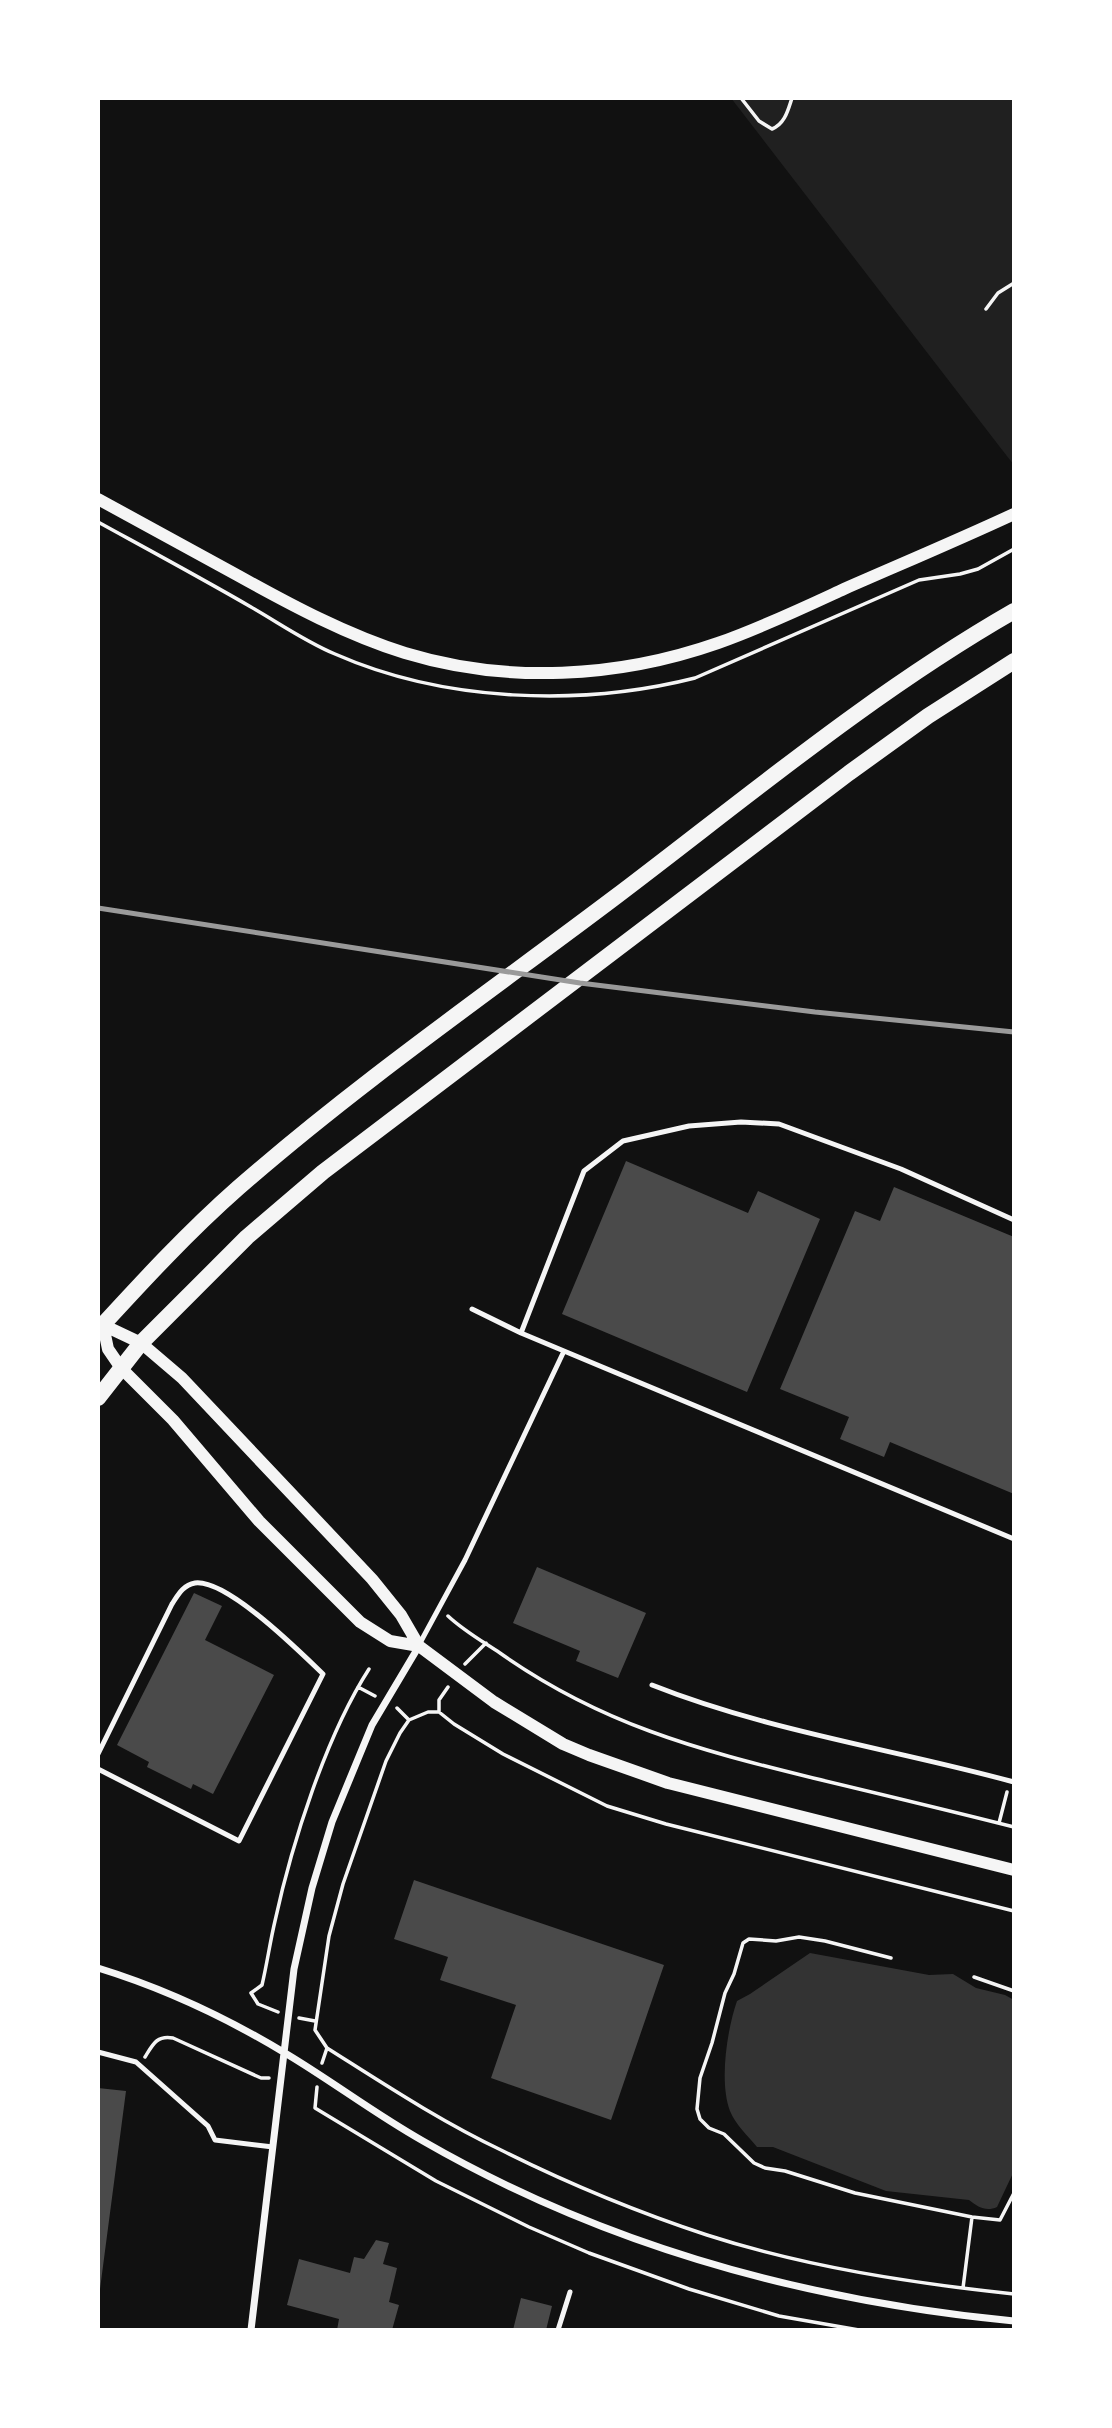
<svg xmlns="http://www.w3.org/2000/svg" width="1112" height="2428" font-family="Mulish,sans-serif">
	<rect width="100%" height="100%" fill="#111"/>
	<path fill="#202020" d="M731,98h283v367l-11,-14z"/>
	<path fill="#333" d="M810,1953l119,22 24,-1 23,14 29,7 9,5v171l-17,36c-11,5 -19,0 -28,-7l-83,-9 -113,-44h-16c-9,-11 -22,-23 -27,-36 -11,-29 -3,-81 7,-110l13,-7z"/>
	<path fill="#4a4a4a" d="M626,1161l122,52 10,-22 62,28 -73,173 -185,-78z
		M894,1187l120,50v257l-124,-52 -6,15 -44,-18 9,-22 -69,-28 75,-178 25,10z
		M537,1567l109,46 -28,65 -42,-17 4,-10 -67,-28z
		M194,1593l28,13 -17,34 69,35 -61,119 -20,-10 -2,5 -44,-22 2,-5 -32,-17z
		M414,1880l250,85 -53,155 -120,-42 25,-73 -76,-25 8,-23 -54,-18z
		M98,2088l28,3 -26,198h-2z
		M376,2240l13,3 -6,21 14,4 -8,34 10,3 -7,25h-55l2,-11 -52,-14 12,-46 51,14 4,-16 10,2z
		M521,2298l31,8 -6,24h-33z"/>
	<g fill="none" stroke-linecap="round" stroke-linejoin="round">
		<path stroke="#f5f5f5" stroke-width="3.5" d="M741,98l18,23 13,8c13,-5 16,-19 20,-31
			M986,309l12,-16 16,-10
			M98,522c51,28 103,56 153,85 28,16 55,35 84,47 109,48 245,53 360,24l224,-98 41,-6 18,-5 36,-20
			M448,1616c16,15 34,25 52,37 101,71 195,96 313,125 67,16 134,32 201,49
			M465,1664l21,-21
			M358,1687l17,9
			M397,1708l11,11
			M439,1712v-12l9,-13
			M999,1823l8,-31
			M1014,1911l-348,-87 -59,-18 -104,-52 -49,-30 -15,-12h-11l-19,8 -9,13 -14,28 -43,123 -14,52 -14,94 12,18c57,36 113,73 174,102 66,33 136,62 206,85 99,32 204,48 307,59
			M891,1958l-66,-17 -26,-4 -23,4 -27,-2 -6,4 -9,31 -9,19 -13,50 -12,35 -3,31 3,10 9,9 15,6 30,29 11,5 20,3 70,22 117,24 28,3 14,-27
			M974,1977l40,14
			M278,2012l-20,-8 -7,-11 11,-8c5,-21 8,-43 13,-64 17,-78 51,-185 94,-252
			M299,2018l16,3
			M145,2057c8,-13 12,-22 28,-19l88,40h8
			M322,2063l5,-15
			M317,2087l-2,21 121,73 93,46 60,26 100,36 90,27 80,14
			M963,2288l9,-71"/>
		<path stroke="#f5f5f5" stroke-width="5" d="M472,1309l49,24
			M564,1351l450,188
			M420,1643l45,-83 99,-209 -43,-18 63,-162 39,-30 66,-15 52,-4 38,2 122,45 113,51
			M652,1685c116,46 241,64 362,97
			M98,1754l74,-150c6,-9 11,-19 23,-21 32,-4 105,69 128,91l-84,167 -141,-72
			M98,2052l38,10 72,64 7,14 58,7
			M558,2330l12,-38"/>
		<path stroke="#f5f5f5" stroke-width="7" d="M98,1968c65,20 129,50 187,85 47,28 90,61 138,88 182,105 383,160 591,180
			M251,2330l43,-361 18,-81 20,-66 40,-97 47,-79"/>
		<path stroke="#f5f5f5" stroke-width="12" d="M98,499c46,25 93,51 139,76 54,30 110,60 168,78 102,31 213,25 313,-10 43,-15 85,-35 126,-54 57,-25 114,-49 170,-75
			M103,1325l38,18 41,35 190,201 29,36 18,31 75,56 69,42 26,11 79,28 346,87
			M103,1325l5,24 13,19 52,52 86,101 101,101 30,19 29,5"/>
		<path stroke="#f5f5f5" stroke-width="16" d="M98,1330c45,-49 90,-98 140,-142 119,-104 250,-195 376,-290 131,-99 257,-205 400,-287
			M98,1398l43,-55 106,-106 76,-65 526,-399 79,-57 86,-55"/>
		<path stroke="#9a9a9a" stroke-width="5" d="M98,908l482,75 235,29 199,20"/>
	</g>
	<rect width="1112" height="2428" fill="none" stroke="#ffffff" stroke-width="200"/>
</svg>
